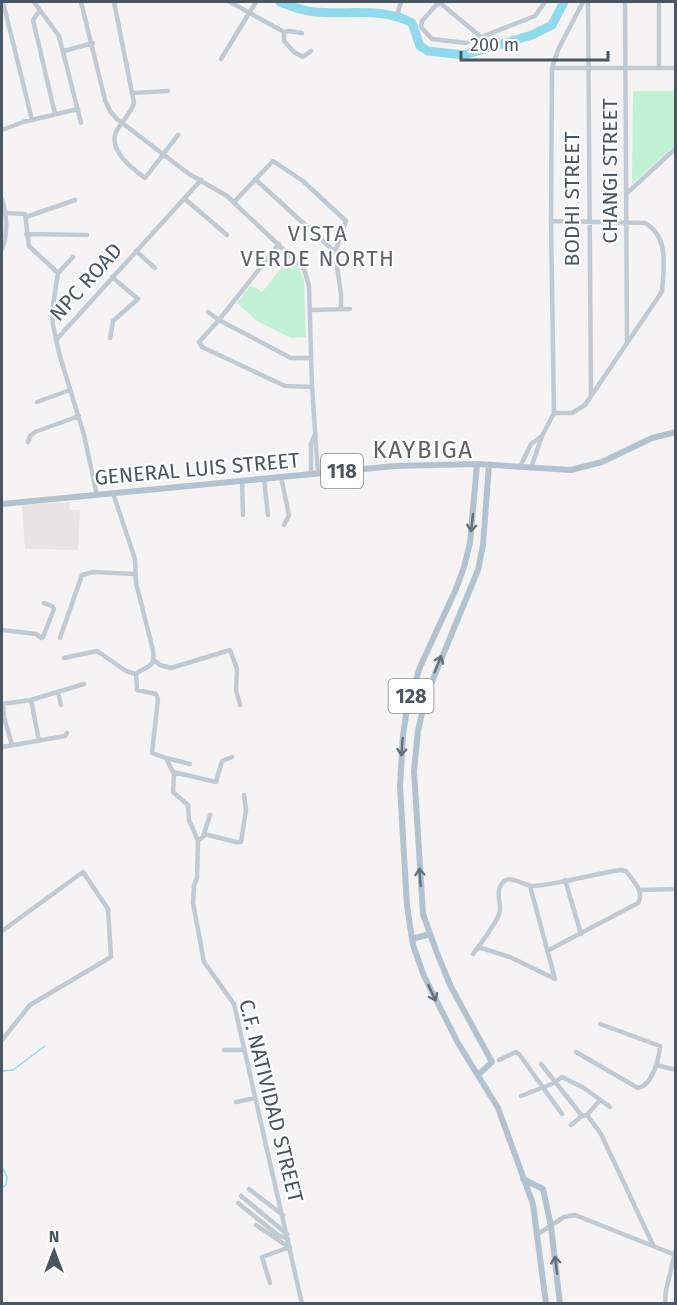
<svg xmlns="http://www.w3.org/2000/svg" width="677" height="1305" font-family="'Fira Sans',sans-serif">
	<rect width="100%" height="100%" fill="#f5f3f3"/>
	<path fill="#e6e4e5" d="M69,502l1,8h10l-2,40 -53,-1 -3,-44z"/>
	<path fill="#c3f1d5" d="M633,91h42l1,53 -44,40z
		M289,258l11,12 4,10 2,57 -15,1 -34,-17 -20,-18 14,-18 11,7z"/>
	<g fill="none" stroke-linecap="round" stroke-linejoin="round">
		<path stroke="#90daee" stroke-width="1.5" d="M2,1071l11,-1 32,-24
			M2,1167l5,10 -1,8 -4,3"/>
		<path stroke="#90daee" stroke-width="9" d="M280,2c10,4 23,9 35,10 32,3 68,-5 97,11l8,23 8,5 36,4 68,-20 20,-10 12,-23"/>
		<path stroke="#c1cad2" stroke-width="4.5" d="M3,2l29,118
			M34,2l25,34 22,87
			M81,2l24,98 5,11 7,8 72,55 38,22 77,73 5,17 3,101 6,87
			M114,2l20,101c-4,12 -13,19 -18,29 -8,19 17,37 29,46l33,-43
			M230,2l54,30 4,-1 14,2
			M439,2l-17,19 -1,6 11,12 34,4 69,-27 10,-14
			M439,2l42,35
			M588,2l3,394
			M625,2l2,339
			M659,2v66
			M40,10l-7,10 22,94
			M398,12l3,-10
			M284,32v9l10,11 9,5 8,-6
			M64,51l29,-8
			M221,59l35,-57
			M552,68l6,-18 25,-48
			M133,93l35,-2
			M2,130l21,-8 55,-13
			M255,179l80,73 6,42v15
			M627,193l49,-45
			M2,199c5,15 6,36 0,50
			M185,199l42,36
			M234,202l39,-41 30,20 43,40 -11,31
			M5,213l20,1 4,32 29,27 -6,39 1,13 6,28 25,82 13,60
			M26,217l49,-17
			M551,221l94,2c24,13 19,45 17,68l-3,5 -74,109 -13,8h-18
			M26,234l61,1
			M279,244l-60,76 -20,22 3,5 83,39 27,1
			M136,251l19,17
			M58,273l15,-16
			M310,310l40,-1
			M208,312l11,8 72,38h20
			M110,338l3,-17 25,-22 -26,-22
			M56,340l145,-160
			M37,402l33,-12
			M28,442l2,-6 5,-4 44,-16
			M520,467l11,-23 11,-8
			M531,468l11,-32 12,-23 -3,-192 1,-153h124
			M311,475v-31l3,-8
			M281,477l8,38 -5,10
			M264,479l4,36
			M242,481l1,34
			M113,493l22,66 1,24 17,67c2,21 -6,14 -17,24
			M2,630l34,4 5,4 2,-1 11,-28 -2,-3 -8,-3
			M60,638l22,-63 11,-3 42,2
			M64,658l33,-7 29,20 10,3
			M154,660l6,5 11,3 59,-18 7,19 -1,21 4,15
			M136,674l1,16 19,4 2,5 -6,54 14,5 8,16 -1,18 15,13 1,15 9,21 -1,37 -3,8 -1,17 11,59 30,42 68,300
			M58,692l3,13
			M31,700l8,41
			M2,704l29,-4 53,-16
			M3,704l1,13 8,28
			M2,747l63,-11 2,-3
			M166,758l24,6
			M173,772l43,10 6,-21 10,-4
			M204,834l32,8h5l5,-32 -2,-15
			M198,841l5,-4 7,-22
			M565,880l16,54
			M530,886l25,93
			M640,890l36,-1
			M2,931l81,-59 25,37 3,48 -81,48 -28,35
			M478,947l32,10 45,22
			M473,954c7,-10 26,-33 27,-44 1,-7 -4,-16 0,-23 7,-17 22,-1 33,-1 29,-2 59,-12 88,-16l5,1c7,10 19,20 12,32l-91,48
			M224,1050h20
			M576,1052l62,36c14,-2 21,-29 22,-42l-60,-22
			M499,1060l17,-8 3,2 43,60
			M541,1064l41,52 5,-1 14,19 52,111
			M656,1065l20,5
			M521,1096l33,-13 8,-6 22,11 26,19
			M236,1102l19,-4
			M587,1115l13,-15
			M571,1125l11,-9
			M249,1189l34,26
			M241,1196l46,38
			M238,1203l40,32 10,4
			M256,1225l31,21
			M538,1234l26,-17 11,-2 98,39
			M270,1283l-8,-26 28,-10
			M665,1304l1,-14 10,-41"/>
		<path stroke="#b3c2d1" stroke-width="6" d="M477,464l-7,79 -6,24 -8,22 -36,78 -13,42 -4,26 -3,51 7,120 6,39 11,31 34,67 40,65 35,96 13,100
			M2,504l393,-38 82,-2 94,6 31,-8 50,-24 24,-6
			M412,939l18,-5
			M479,1074l13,-12 -41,-75 -14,-34 -14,-39 -9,-143 4,-40 8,-35 52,-126 5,-25 6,-80
			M523,1179l20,10 8,37 9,78"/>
	</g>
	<defs><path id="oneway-shaft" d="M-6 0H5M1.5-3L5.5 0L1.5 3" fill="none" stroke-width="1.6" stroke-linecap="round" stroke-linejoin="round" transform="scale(1.5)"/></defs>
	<g stroke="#64717d">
		<use href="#oneway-shaft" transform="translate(472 523) rotate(96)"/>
		<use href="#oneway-shaft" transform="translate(438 664) rotate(-68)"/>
		<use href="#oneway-shaft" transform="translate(402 747) rotate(94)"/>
		<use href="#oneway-shaft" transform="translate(420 877) rotate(-94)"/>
		<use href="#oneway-shaft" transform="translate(432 993) rotate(65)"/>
		<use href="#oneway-shaft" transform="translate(556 1265) rotate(-97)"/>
	</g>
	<g text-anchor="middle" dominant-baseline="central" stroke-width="4.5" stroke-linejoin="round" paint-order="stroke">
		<g fill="#fff" stroke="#808990" stroke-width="1.5">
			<rect x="321" y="454" width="42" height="34" rx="4.5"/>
			<rect x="388.5" y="679" width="45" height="34" rx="4.5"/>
		</g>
		<g font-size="20" font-weight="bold" fill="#4a5661">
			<text x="342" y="471">118</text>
			<text x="411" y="696">128</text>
		</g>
		<g font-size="21" fill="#4a5661" stroke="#fff">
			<text transform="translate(610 171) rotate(-90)">CHANGI STREET</text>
			<text transform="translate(572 199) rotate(-90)">BODHI STREET</text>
			<text transform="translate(86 282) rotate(-48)">NPC ROAD</text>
			<text transform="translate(197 469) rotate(-5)">GENERAL LUIS STREET</text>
			<text transform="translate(271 1101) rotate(76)">C.F. NATIVIDAD STREET</text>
		</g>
		<g font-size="22" letter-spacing="1.5" fill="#5f6368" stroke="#fff">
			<text x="318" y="233">VISTA<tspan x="318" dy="25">VERDE NORTH</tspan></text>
		</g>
		<g font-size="24" letter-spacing="1.5" fill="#5f6368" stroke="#fff">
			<text x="423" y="450">KAYBIGA</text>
		</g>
	</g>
	<rect width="677" height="1305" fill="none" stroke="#4a5661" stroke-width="6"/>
	<g transform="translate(54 1251)" stroke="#ffffff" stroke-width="4.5" paint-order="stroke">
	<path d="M0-4.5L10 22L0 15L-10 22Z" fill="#4a5661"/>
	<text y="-9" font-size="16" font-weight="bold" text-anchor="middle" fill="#4a5661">N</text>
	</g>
	<path d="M461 51v9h147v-9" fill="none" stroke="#4a5661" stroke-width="3"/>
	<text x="470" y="51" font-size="18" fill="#4a5661" stroke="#ffffff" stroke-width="4.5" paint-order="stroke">200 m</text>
</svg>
